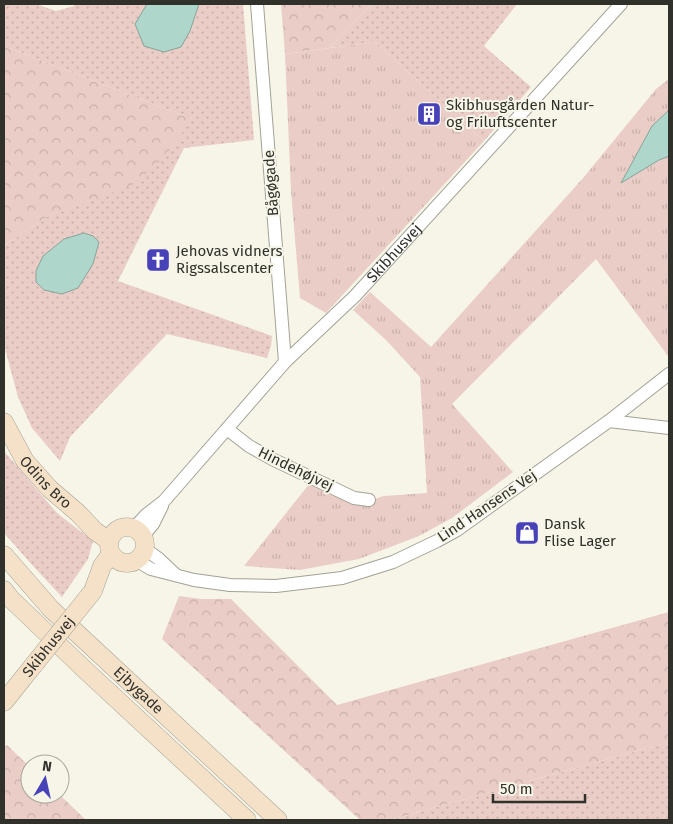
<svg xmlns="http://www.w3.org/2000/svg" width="673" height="824" font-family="'Fira Sans',sans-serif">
	<defs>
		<pattern id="grass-dots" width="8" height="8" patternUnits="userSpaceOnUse" patternTransform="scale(1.25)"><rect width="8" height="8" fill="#eacdc6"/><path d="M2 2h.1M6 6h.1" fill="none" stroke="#c9b0aa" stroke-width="1.8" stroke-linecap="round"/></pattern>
		<pattern id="forest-crowns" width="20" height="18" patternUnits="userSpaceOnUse" patternTransform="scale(1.25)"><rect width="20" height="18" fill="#eacdc6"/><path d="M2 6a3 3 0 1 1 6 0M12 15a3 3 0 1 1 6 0" fill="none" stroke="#c9b0aa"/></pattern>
		<pattern id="park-tufts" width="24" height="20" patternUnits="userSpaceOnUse" patternTransform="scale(1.25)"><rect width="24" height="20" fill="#eacdc6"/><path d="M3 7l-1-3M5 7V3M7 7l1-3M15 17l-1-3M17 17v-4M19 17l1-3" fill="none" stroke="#c9b0aa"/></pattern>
	</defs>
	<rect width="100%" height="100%" fill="#f6f5e8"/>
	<path fill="url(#grass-dots)" d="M4,4h32l20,7 18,-5 2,-2h71l-12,20 55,7 9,-27h44l11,136 -70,8 -66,133 154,55 -1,10 -4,12 -100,-24 -97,103 -10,24 -28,-33 -14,-31 -14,-52v-99l44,-30 83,-31 61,-66 -188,-73z
		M372,4h145l-33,42 47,41 -47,54 -109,-99 -46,6z
		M4,451l53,62 36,28 -5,18 -26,38 -28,-30 -30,-34z
		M669,742v78h-279z"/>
	<path fill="url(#forest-crowns)" d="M281,4h91l-43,44 -44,6z
		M4,46l188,73 -28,39 -33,28 -83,30 -44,30z
		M179,596l22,3h30l106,106 332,-93v130l-279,78h-30l-198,-181z
		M7,745l23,22v27h29l27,26h-82v-72z"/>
	<path fill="url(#park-tufts)" d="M375,42l109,99 -158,172 -26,-15 -9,-107 -6,-137z
		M669,79v276l-1,1 -72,-97 -144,145 61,68 -61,46 -33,18 -60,23 -59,11 -56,-4 66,-83 48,21 26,-8 43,-3 -7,-116 -34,-37 -33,-30 17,-18 61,55 153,-170 72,-88z"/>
	<path fill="#aed6ca" stroke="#88a49b" d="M147,4h52l-9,27 -9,16 -17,5 -20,-6 -9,-22z
		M669,110v46l-10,4 -38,23 31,-57z
		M84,233l9,3 6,6 -6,22 -15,24 -16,6 -18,-4 -8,-8v-11l7,-15 21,-17z"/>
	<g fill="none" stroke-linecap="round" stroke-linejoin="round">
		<defs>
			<g id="street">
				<path d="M257,4l28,358"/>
				<path d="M609,421l60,7"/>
				<path d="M227,429l22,17 23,13 82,39 15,2"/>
				<path id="s1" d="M134,528l12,-13 18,-14 121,-139 70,-66 266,-292"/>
				<path d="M143,536l10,-12 9,-18"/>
				<path d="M145,549l14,10 17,16"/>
				<path d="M136,560l15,9 43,11 36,5 46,1 66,-8 51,-16 44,-21 20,-11 152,-109 60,-47"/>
			</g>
			<g id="secondary">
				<path id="s2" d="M4,422l21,39 25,28 28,24 17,18 14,10"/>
				<circle cx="127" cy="545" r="18"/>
				<path id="s3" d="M4,555l47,54 227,211"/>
				<path d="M4,590l6,8 73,70 164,152"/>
				<path d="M93,591l9,-25 9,-12"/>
				<path d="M4,702l20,-25"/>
			</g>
		</defs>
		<use href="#street" stroke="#a3a296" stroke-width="14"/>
		<use href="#secondary" stroke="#a3a296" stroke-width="19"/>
		<use href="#street" stroke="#fff" stroke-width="12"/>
		<use href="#secondary" stroke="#f5e1c8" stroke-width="18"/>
		<defs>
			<g id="secondary-bridge">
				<path id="s4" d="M24,677l69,-86"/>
			</g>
		</defs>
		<use href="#secondary-bridge" stroke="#a3a296" stroke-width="19" stroke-linecap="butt"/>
		<use href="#secondary-bridge" stroke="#f5e1c8" stroke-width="18"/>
	</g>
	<defs>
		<symbol id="building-square" viewBox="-11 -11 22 22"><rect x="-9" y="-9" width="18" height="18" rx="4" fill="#4742b8" stroke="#f6f5e8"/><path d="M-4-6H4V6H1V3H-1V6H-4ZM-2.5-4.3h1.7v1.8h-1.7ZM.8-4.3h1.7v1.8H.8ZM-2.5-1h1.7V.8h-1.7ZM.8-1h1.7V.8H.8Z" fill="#fff"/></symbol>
		<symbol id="church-square" viewBox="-11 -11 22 22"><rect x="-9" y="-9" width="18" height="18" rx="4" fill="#4742b8" stroke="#f6f5e8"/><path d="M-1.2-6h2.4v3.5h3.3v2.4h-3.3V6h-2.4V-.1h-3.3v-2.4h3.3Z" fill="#fff"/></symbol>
		<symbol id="shop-square" viewBox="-11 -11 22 22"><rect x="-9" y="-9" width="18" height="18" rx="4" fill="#4742b8" stroke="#f6f5e8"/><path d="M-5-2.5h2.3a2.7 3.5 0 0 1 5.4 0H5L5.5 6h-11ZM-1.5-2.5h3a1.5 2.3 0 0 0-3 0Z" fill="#fff"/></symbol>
	</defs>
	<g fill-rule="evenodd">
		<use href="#building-square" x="415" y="100" width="28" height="28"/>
		<use href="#church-square" x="144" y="246" width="28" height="28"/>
		<use href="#shop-square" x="513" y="519" width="28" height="28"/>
	</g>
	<g text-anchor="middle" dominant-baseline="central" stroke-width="4" stroke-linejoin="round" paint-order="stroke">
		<g font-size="15" fill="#31312c" stroke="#f6f5e8" text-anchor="start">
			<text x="446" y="105">Skibhusgården Natur-<tspan x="446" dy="17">og Friluftscenter</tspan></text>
			<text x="176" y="251">Jehovas vidners<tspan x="176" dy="17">Rigssalscenter</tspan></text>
			<text x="544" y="524">Dansk<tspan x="544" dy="17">Flise Lager</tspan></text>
		</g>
		<g font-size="15" fill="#31312c" stroke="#f6f5e8">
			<text transform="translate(271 183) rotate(-94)">Bågøgade</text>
			<text stroke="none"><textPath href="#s1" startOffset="379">Skibhusvej</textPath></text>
			<text transform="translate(296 469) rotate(26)">Hindehøjvej</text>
			<text stroke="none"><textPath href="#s2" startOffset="74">Odins Bro</textPath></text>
			<text transform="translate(487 506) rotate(-34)">Lind Hansens Vej</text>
			<text stroke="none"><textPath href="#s4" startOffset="39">Skibhusvej</textPath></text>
			<text stroke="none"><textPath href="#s3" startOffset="191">Ejbygade</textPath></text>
		</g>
	</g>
	<rect width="673" height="824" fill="none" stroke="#31312c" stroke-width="10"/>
	<g transform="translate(45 779) rotate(9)"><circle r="24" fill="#f6f5e8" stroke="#a7a79d"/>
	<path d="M0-4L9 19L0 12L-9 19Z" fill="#4742b8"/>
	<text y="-8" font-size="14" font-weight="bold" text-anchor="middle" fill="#31312c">N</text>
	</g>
	<path d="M493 794v8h92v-8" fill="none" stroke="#31312c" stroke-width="2.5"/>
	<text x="500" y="794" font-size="15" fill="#31312c" stroke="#f6f5e8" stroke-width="4" paint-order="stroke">50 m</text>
</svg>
